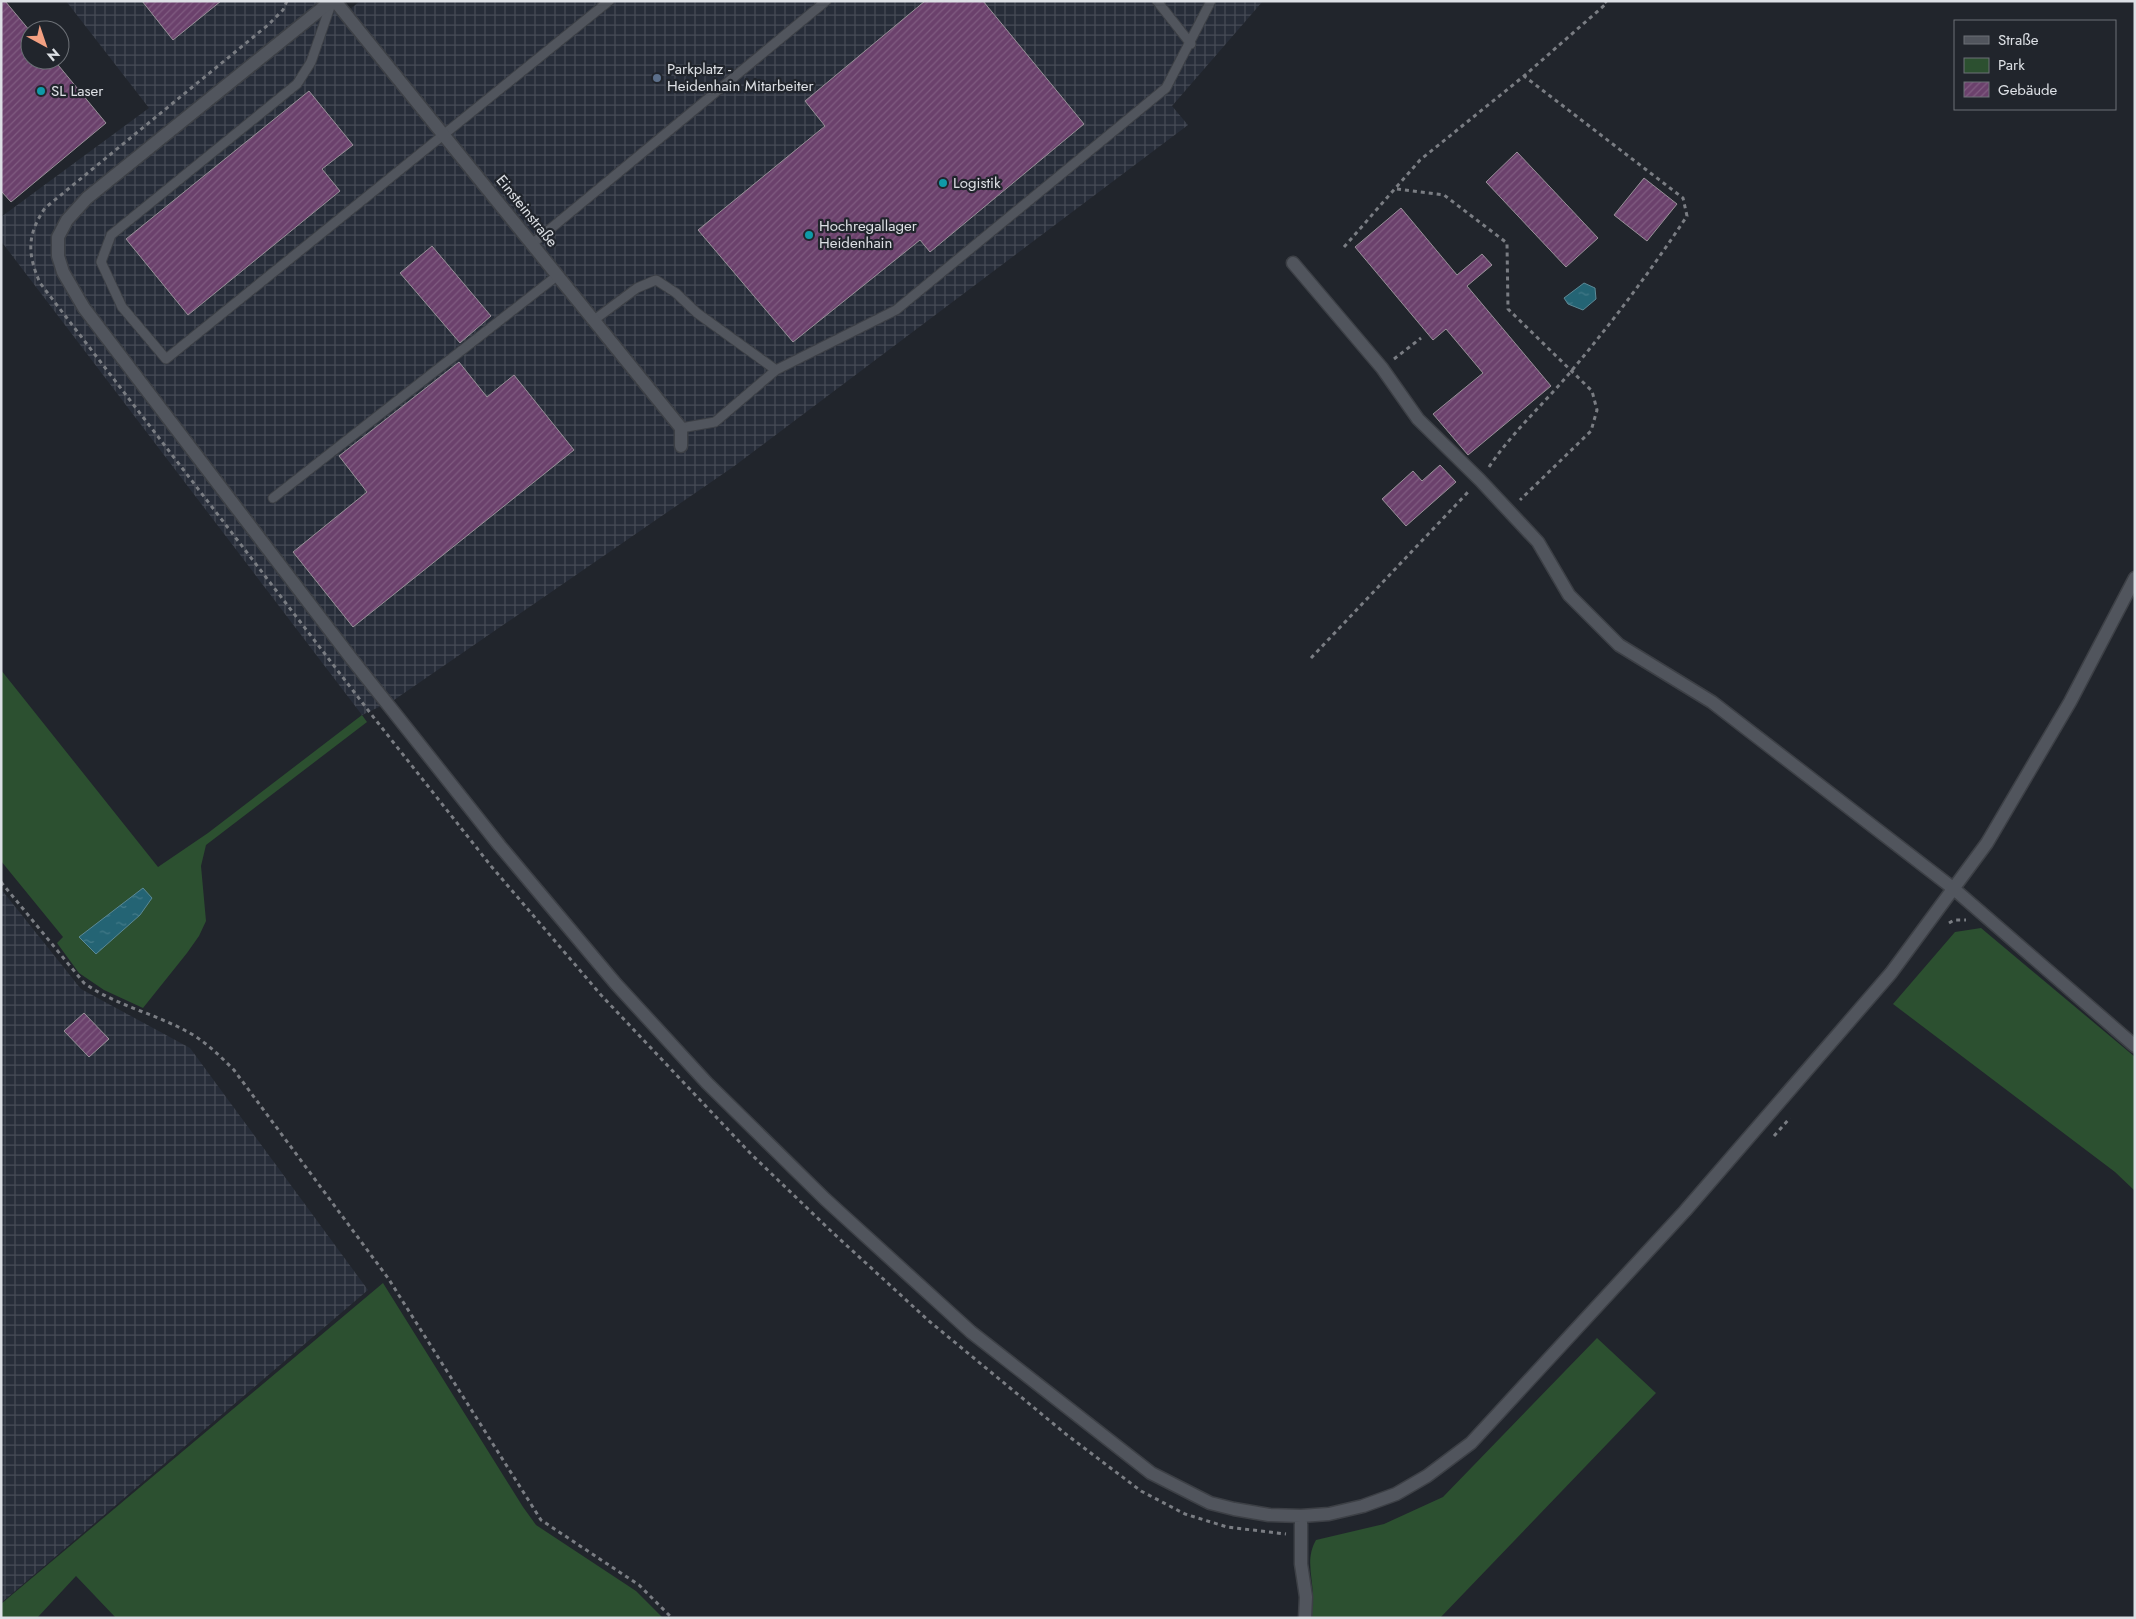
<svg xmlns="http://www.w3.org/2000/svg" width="2136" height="1619" font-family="Jost,sans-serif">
	<defs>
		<pattern id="industrial-grid" width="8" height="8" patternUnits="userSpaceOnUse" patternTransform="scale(1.25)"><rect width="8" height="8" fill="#272d39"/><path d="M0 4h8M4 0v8" fill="none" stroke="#464b56"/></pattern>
		<pattern id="water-ripples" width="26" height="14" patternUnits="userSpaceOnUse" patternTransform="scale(1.25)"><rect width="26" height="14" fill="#246474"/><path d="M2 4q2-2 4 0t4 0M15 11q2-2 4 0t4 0" fill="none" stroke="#437a88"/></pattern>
		<pattern id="building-hatch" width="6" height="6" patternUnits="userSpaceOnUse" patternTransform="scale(1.25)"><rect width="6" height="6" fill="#6b416c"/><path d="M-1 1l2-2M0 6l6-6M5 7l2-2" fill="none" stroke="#805c81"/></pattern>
	</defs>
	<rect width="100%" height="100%" fill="#21252c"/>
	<path fill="url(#industrial-grid)" d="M66,1h269l13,10 12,-10h903l-91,105 16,19 -455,342 -339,233 -32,15 -361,-474v-24l148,-109z
		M1,889l80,100 109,59 178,242 -367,313z"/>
	<path fill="#2c5030" d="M1,670l157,197 50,-34 154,-118 5,7 -161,123 -5,21 5,55 -7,15 -12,17 -44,55 -39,-18 -25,-17 -22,-30 6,-6 -62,-76z
		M1981,928l154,129v134l-20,-19 -222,-168 62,-72z
		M383,1283l140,224 13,18 100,66 27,27h-547l-40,-42 -39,42h-36v-14z
		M1597,1338l59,55 -216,225h-129c1,-7 2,-14 2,-20 0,-21 -8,-39 3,-58l68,-16 59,-27z"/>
	<path fill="url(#water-ripples)" stroke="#5c8996" d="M1584,283l11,5 1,11 -13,11 -15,-6 -4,-6z
		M143,888l9,10 -12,17 -44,39 -17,-17z"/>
	<path fill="url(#building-hatch)" stroke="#999199" d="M1,1h4l25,30v29h24l52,63 -95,79 -10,-11z
		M142,1h79l-48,39z
		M925,1h58l101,123 -154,128 -10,-12 -127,102 -95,-112 127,-104 -20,-25z
		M309,91l44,54 -31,24 18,22 -152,124 -62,-76z
		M1517,152l81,86 -32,29 -80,-85z
		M1644,178l33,26 -30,37 -33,-26z
		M1401,208l56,67 25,-21 10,11 -25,21 84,100 -83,69 -35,-41 50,-41 -37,-44 -13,11 -78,-93z
		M432,246l59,70 -31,27 -60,-70z
		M459,362l28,35 27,-22 60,75 -221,177 -60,-75 74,-60 -28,-36z
		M1440,465l16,17 -50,44 -24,-27 31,-28 9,10z
		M84,1013l25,26 -20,18 -25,-26z"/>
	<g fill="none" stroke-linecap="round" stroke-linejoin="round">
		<defs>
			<path id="service" d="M332,1l-21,61 -14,22 -186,151 -10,27 21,45 44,52 443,-358
				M1157,1l34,43
				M532,244l294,-243
				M594,320l43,-32 19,-8 20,13 21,20 79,57
				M681,428l34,-6 61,-52 120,-60 270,-222 45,-87
				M273,498l285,-223"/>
			<path id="minor" d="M331,1l-244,197 -20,22 -9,17v19l5,16 21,36 267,350 149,188 116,138 91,99 118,116 146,133 180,141 59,30 24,6 35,6 32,1 28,-2 34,-8 33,-12 31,-18 44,-33 214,-232 206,-238 96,-130 83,-141 65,-124
				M335,1l346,427v18
				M1293,263l89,105 36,51 62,61 58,62 31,53 50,50 93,57 242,187 181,157
				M1301,1516v48l5,33 -1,21"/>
		</defs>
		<use href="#service" stroke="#3d4046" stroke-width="11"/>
		<use href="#minor" stroke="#3d4046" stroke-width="15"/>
		<path stroke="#7a7d83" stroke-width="3" stroke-dasharray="4 4" stroke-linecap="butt" d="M287,1l-4,9 -15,15 -223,183c-18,27 -18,45 -5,75l331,431 120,152 110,129 150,159 81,78 97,89 138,114 74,56 44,23 42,13 59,7
			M1397,189l47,6 63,48 1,66 84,82 5,19 -6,21 -71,69
			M1344,247l76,-87 104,-84 83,-73 -2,-2
			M1394,359l27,-21
			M1489,467c24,-36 57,-65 84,-98 41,-49 79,-100 114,-153l-4,-18 -159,-122
			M1311,658l158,-167
			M1,882l83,101c31,22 69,30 102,48 18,9 33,24 48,39l154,208 153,242 98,65 33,33
			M1949,923l5,-3h12
			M1774,1136l16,-18"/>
		<use href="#service" stroke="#51555d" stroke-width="9"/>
		<use href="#minor" stroke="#51555d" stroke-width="12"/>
	</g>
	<circle fill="#5c6f8a" stroke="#21252c" stroke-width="2" cx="657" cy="78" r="5"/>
	<g fill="#0f9aa8" stroke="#21252c" stroke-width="2">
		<circle cx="41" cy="91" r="5"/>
		<circle cx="943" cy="183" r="5"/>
		<circle cx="809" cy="235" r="5"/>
	</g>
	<g text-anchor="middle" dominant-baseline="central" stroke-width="4.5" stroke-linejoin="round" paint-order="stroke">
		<g font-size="15" fill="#dde0e5" stroke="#21252c" text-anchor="start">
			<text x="667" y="69">Parkplatz -<tspan x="667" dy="17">Heidenhain Mitarbeiter</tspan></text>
			<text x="51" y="91">SL Laser</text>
			<text x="953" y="183">Logistik</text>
			<text x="819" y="226">Hochregallager<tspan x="819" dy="17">Heidenhain</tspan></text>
		</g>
		<g font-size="15" fill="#dde0e5" stroke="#21252c">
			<text transform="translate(527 211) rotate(51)">Einsteinstraße</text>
		</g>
	</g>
	<rect width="2136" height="1619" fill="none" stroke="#dde0e5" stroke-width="5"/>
	<rect x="1954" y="20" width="162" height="90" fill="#21252c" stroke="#6c7076"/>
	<rect x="1964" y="36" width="25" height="8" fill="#51555d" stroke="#6c7076"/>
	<text x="1998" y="45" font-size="15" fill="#dde0e5">Straße</text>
	<rect x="1964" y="58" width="25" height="15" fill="#2c5030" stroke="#6c7076"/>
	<text x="1998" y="70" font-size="15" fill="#dde0e5">Park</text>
	<rect x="1964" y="82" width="25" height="15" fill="url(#building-hatch)" stroke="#6c7076"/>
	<text x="1998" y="95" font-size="15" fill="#dde0e5">Gebäude</text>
	<g transform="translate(45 45) rotate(140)"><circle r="24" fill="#21252c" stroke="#6c7076"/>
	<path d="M0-4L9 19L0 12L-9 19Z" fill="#f3a082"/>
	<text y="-8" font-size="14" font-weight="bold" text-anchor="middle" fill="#dde0e5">N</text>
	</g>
</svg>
